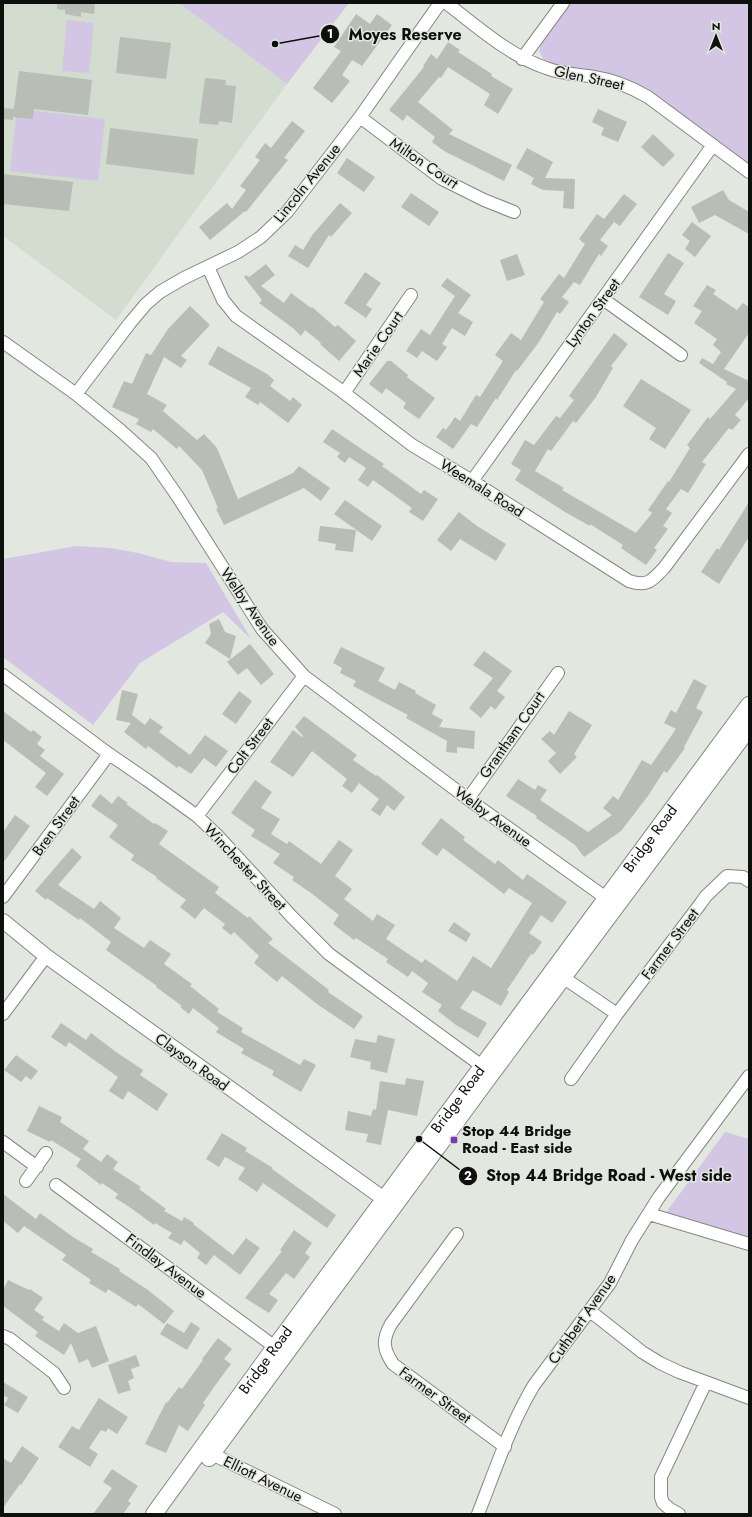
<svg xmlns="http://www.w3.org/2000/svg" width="752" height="1517" font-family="Jost,sans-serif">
	<rect width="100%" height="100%" fill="#e2e7e0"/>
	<path fill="#d2dccf" d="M3,3h176l108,81 -171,236 -113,-84z"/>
	<path fill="#d3c6e4" d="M179,3h170l-62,81z
		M569,3h180v163l-126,-89 -22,-5 -46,-7 -11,-5 -5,-9 5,-15z
		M67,20l27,3 -5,50 -27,-2z
		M17,109l88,10 -7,62 -88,-10z
		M76,546l35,2 27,5 33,9 35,1 45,76 -28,-27 -83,51 -47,62 -90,-68v-98z
		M725,1132l24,7v105l-87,-26z"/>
	<path fill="#b8bdb6" d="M57,3h38l-1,11 -13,-2v5l-16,-3v-4l-8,-1z
		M356,14l14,10 7,-10 15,11 -30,41 -10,-6 -10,15 8,6 -18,22 -19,-15 28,-37 -7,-4z
		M120,37l51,6 -5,36 -50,-6z
		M448,42l12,8 -2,2 34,22 -1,2 22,13 -15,25 -14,-9 6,-11 -42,-27 -7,11 -2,-1 -21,25 35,28 -4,4 63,31 -8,16 -60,-30 -12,-9 3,-5 -28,-22 -4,6 -14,-11 35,-43 -1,-1 8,-12 6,5z
		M19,71l73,9 -4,35 -54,-6 -1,10 -20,-2v3l-10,-1v-11l11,1 -1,6z
		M205,78l21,2 -1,5 11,1 -4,37 -13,-2 -1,4 -19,-2z
		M598,109l29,13 -9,20 -17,-7 3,-7 -12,-6z
		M292,121l13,10 -21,27 4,2 -42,52 -1,-1 -35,29 -11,-13 28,-24 5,6 14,-19 -6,-4 20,-26 -5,-3 10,-14 6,5z
		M110,128l88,11 -4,36 -88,-11z
		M653,134l22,21 -12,12 -22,-20z
		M527,148l26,14 -8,16 30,1 -1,30 -11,-1 1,-17 -21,-1 -12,-6 3,-6 -18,-10z
		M347,158l28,19 -11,15 -27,-19z
		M3,174l70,8 -4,29 -66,-7z
		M723,190l6,10 20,12v22l-34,-19 -16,8 -8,-16z
		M411,193l28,19 -10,14 -28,-19z
		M624,194l13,10 -17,22 -6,-4 -14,18 8,6 -7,10 -2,-2 -19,31 -6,-3 -12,15 7,5 -9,12 -3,-2 -18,30 -22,29 -1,-1 -19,30 -1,-2 -19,29 -6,-3 -18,25 -17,-12 7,-9 3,2 9,-13 5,4 16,-26 4,2 23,-36 -8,-6 16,-22 10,7 23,-38 -4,-3 19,-25 5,4 21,-34 -6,-5 18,-25 7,5z
		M340,203l12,10 -21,24 -2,-2 -21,33 -20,-12 7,-11 8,5 10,-16z
		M692,222l19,14 -16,21 -10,-8 5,-8 -8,-6z
		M668,253l16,10 -20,31 12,7 -8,14 -29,-18z
		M517,254l8,21 -18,6 -7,-21z
		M266,264l9,11 -14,11 23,17 7,-10 20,15 1,-1 23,20 3,-2 18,16 -17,20 -19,-17 1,-1 -16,-13 -4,6 -7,-7 -35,-26 3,-3 -18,-23 2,-2 3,2z
		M365,272l16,11 -15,22 6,4 -6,9 -22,-15z
		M447,278l24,17 -13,18 15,9 -8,14 -13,-8 -10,16 5,3 -10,14 -15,-10 -5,7 -11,-7 15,-22 9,6 25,-39 -14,-10z
		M707,285l9,5 -3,4 24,16 6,-7 6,4v26l-25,36 25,12v17l-14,17 6,5 -9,10 -3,-2 -27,34 4,2 -18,29 -7,-4 -15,20 6,4 -9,13 5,3 -14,19 3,2 -11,15 -25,-17 2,-3 -33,-21v2l-25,-14 -50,-32 6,-10 -10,-6 14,-24 9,5 22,-29 4,2 14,-18 -5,-4 45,-63 14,11 -17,22 2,2 -17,29 -20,26 -3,-2 -22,30 -3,-2 -13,22 29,17 -2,2 74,43 16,-20 -4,-3 20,-29 1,1 21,-34 -3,-3 21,-28 2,2 26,-30 -10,-5 1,-2 -28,-19 3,-5 11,6 8,-12 -8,-7 4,-6 -23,-16 8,-12 -9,-5z
		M190,306l20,19 -29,31 6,4 -6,8 -17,-11 -17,37 20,11 -4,6 34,29 7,-6 13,14 21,51 55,-26 6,-7 31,22 -9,13 -17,-13 -80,37 -8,-16 2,-1 -16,-38 -23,-24 -2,3 -24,-20 -2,3 -15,-8 3,-5 -27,-12 12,-26 8,3 14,-31 5,2 17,-26z
		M218,346l49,28 7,6 -4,6 20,15 3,-4 9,8 -14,18 -28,-21 -2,3 -13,-8 6,-9 -43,-24z
		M387,361h4l17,14 -1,2 28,21 -16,21 -16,-11 3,-5 -20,-15 -4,6 -13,-10z
		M641,379l50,31 -26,39 -16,-10 7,-11 -33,-22z
		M332,429l52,35 -2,2 39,28 3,-4 14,9 -15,22 -14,-9 3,-4 -39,-28 -5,7 -10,-7 8,-12 -17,-11 -4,6 -8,-6 3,-4 -17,-11z
		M345,500l37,26 -10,15 -38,-27z
		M749,502v35l-30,47 -18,-12 16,-24 2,2z
		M459,512l18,14 29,18 -10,17 -36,-22 -9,12 -14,-11z
		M320,526l36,4 -3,22 -18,-2 1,-6 -18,-3z
		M219,619l6,13 11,4 -6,23 -25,-16 6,-9 -2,-10z
		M250,644l24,30 -13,11 -14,-17 -9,7 -11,-13z
		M341,647l44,21 -7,13 17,9 4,-8 17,9 -1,2 21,12 -4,9 11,6 -4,7 36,4 -1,18 -17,-2v6l-11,-1 1,-11 -41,-23 2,-3 -55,-29 3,-5 -16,-8 2,-5 -9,-5z
		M484,651l28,20 -15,20 8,6 -10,13 -4,-4 -10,12 -12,-10 24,-30 -20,-13z
		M694,679l13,7 -11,22 7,4 -19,35 1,1 -18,25 -3,-2 -16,25 -27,35 -37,26 -9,-12 -39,-27 1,-2 -31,-20 12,-17 17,11 3,-5 9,5 -7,10 48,32 24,-17 -9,-7 10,-12 5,4 24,-40 9,5 25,-36 -12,-6 7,-13 5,3z
		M122,690l16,4 -6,21 13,10 5,-7 13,9 -4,5 31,23 15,-20 23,16 -12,16 -12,-9 -13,16 -12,-8 -2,2 -29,-22 -2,3 -22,-17 7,-9 -15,-3z
		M239,691l13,10 -16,23 -14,-10z
		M3,711l28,21 2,-2 9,7 -5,7 8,6 -5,6 24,18 -17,22 -12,-9 11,-14 -43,-33z
		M569,711l23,14 -18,29 3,3 -17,17 -12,-13 8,-8 -15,-14 9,-8 4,4z
		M304,716l53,39 -4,5 23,16 1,-1 28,22 -11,14 -7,-6 -7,11 -9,-6 8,-11 -20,-16 -7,10 -10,-7 5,-7 -35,-28 -19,26 -23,-15 23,-32 9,7 1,-1 -8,-9z
		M255,780l17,12 -11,16 19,11 -9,15 16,10 2,-3 32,23 18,-24 14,10 -18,26 17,13 -8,10 29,22 4,-7 18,11 -9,14 36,24 3,-4 32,22 16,-25 18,12 41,-65 -23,-15 -5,6 -61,-46 -6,8 -16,-12 20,-26 24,19 -2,3 32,24 3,-4 25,20 4,-6 40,28 -15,21 -11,-8 -12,18 13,9 -9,13 -2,-1 -24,36 2,2 -8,14 -28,-16 -13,18 27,15 -9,15 -22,-13 -18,-14 4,-6 -20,-13 6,-9 -16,-12 -4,6 -22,-15 2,-3 -32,-21 -2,2 -21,-16 6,-9 -28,-22 -19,-13 2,-3 -21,-14 7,-9 -29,-18 4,-6 -24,-17z
		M100,794l12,10 6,-8 10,7 -2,1 28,20 1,-1 13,8 -9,13 60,43 -4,6 33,25 1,-2 24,23 -5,4 61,47 -1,2 35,24 -9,13 -37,-25 -35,-28 -5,6 -23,-19 5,-7 -25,-24 -3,3 -9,-7 3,-4 -21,-16 -9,11 -15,-12 6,-7 -30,-22 1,-1 -26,-17 3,-5 -25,-18 9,-12 -27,-19z
		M15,815l15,11 -27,37v-31z
		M72,848l10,9 -24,28 36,24 6,-8 21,17 -7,10 30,20 6,-8 21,14 -7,10 28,20 -2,2 29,23 -2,3 26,16 -2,4 59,33 4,-6 12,6 -15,27 -29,-17 2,-4 -33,-18 3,-4 -28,-17 3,-4 -26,-20 -4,6 -9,-7 2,-1 -26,-19 1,-1 -51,-36 5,-8 -31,-24 -1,2 -32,-22 -1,2 -11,-9z
		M454,922l17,12 -5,8 -18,-11z
		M61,1023l25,17 5,-7 25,19 27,18 -3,5 28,19 -11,17 -29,-20 -5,9 -14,-9 9,-14 -49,-35 -3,5 -15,-10z
		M378,1035l17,4 -8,34 -17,-4 1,-7 -21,-5 5,-18 21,4z
		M16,1055l22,16 -7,9 -5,-4 -5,6 -17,-12z
		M406,1078l18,3 -7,35 -29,-6 -7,35 -15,-3 2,-8 -23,-4 3,-19 23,5 2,-7 3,1 4,-29 25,4z
		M39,1106l23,11 -2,5 29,19 -6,8 18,13 6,-8 11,8 -5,7 28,18 -2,2 27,20 -2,2 18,10 2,-4 10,6 -1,1 40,31 13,-17 14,10 -20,27 -26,-20 -8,10 -9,-7 3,-5 -16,-13 -3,5 -13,-7 4,-5 -17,-10 -1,2 -26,-19 -13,-8 3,-4 -16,-11 -1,2 -25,-19 5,-7 -30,-19 -1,2 -23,-11z
		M222,1133l25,15 -2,3 28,17 -1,1 64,46 -9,13 -64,-45 -6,9 -19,-13 7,-11 -20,-11 -6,10 -13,-8z
		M3,1194l33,25 4,-6 33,24 20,12 -2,3 29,17 -1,2 29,19 26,21 -10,13 -26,-20 -2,3 -28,-18 -2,4 -17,-10 2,-3 -29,-20 4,-5 -42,-29 -6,7 -15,-12z
		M294,1230l18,13 -7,10 5,4 -16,22 -8,-6 -17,21 9,6 -9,13 -24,-15 37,-47 -2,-1z
		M8,1280l21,10 1,-1 13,9 -9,12 10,7 -2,3 17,11 5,-8 14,10 18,-7 13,35 -17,7 -4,-9 -9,4 -8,-20 -7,12 -29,-19 3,-4 -35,-26v-16z
		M191,1322l9,6 -13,22 -27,-16 7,-11 17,10z
		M218,1338l14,11 -8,10 7,5 -17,23 -11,16 2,2 -17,26 -9,-6 -13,28 -21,-9 21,-42 1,1 12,-16 3,2 21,-29 -1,-1z
		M136,1355l4,11 -9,3 3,9 -6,3 3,9 -13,4 -10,-29z
		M3,1382l25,15 -10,16 -14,-8 4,-7 -5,-3z
		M99,1398l29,19 -11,17 -9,-6 -2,4 -5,-2 -12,18 9,6 -8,13 -32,-20 14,-21 7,4z
		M22,1446l17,12 -18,27 -1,-1 -17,24v-50l8,5z
		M112,1469l26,17 -10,15 3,2 -8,11h-30l19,-26 -9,-6z"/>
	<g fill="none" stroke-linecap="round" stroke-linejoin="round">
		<defs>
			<path id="minor" d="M446,3c31,23 62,52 100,65 15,6 32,6 48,9 20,3 37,10 54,20l101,75
				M522,59l41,-56
				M360,117l82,62 42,21 30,12
				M208,267l15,33 13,16 103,73 73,56 60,36 157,100c18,6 23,0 35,-13l85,-114
				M603,299l78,56
				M3,342l73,52 44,36 31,28 27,39 84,132 42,47 164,123 138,99
				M344,393l67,-98
				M76,394l54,-71 16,-19 14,-12 24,-14 54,-26 23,-15 26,-25 73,-95 80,-114
				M472,481l241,-336
				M3,675l106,79 38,26 50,36 20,19 75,82 37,37 153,112
				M468,799l90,-126
				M197,816l107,-140
				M3,897l106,-143
				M564,978l53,36
				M3,1014l43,-58
				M571,1079l46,-65 81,-107 8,-11 21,-20 16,1 6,4
				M3,1142l34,25
				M26,1181l20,-28
				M56,1185l219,162
				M649,1214l100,30
				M457,1234l-66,90c-9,16 -8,25 2,40l112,83
				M590,1311l52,41 18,11 19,9 70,26
				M3,1336l7,3 44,34 10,15
				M212,1454l123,60
				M478,1514c17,-43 32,-89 56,-129l76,-102 22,-43 27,-43 90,-121
				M679,1514l-9,-5 -7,-6 -2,-6v-20l45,-95"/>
			<path id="tertiary" d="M3,921l43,35 338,243"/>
			<g id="secondary">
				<path d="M209,1458l283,-385 257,-345"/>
				<path id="s1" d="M154,1514l121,-167 474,-642"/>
			</g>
		</defs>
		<use href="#minor" stroke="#838882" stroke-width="14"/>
		<use href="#tertiary" stroke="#838882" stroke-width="16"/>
		<use href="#secondary" stroke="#838882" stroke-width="18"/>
		<use href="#minor" stroke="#fff" stroke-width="12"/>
		<use href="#tertiary" stroke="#fff" stroke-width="14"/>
		<use href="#secondary" stroke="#fff" stroke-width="16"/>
	</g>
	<rect fill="#7b3bb0" stroke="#e2e7e0" stroke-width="1.5" x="450" y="1136" width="8" height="8" rx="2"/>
	<g text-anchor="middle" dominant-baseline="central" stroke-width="3" stroke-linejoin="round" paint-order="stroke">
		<g font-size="15" fill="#0e100e" stroke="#e2e7e0">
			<text transform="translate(589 78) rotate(12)">Glen Street</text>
			<text transform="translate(424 163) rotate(34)">Milton Court</text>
			<text transform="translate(307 183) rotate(-51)">Lincoln Avenue</text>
			<text transform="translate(593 313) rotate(-54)">Lynton Street</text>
			<text transform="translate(378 344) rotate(-55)">Marie Court</text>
			<text transform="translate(482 488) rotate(32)">Weemala Road</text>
			<text transform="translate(250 607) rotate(55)">Welby Avenue</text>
			<text transform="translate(512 735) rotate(-55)">Grantham Court</text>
			<text transform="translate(250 746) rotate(-53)">Colt Street</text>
			<text transform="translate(493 817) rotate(36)">Welby Avenue</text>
			<text transform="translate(56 826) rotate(-54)">Bren Street</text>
			<text stroke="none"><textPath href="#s1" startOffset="838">Bridge Road</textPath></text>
			<text transform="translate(245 867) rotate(47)">Winchester Street</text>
			<text transform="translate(670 944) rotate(-53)">Farmer Street</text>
			<text transform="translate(192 1062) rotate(36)">Clayson Road</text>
			<text stroke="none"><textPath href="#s1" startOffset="514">Bridge Road</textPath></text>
			<text transform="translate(166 1266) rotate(37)">Findlay Avenue</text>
			<text transform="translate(582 1319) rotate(-55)">Cuthbert Avenue</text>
			<text stroke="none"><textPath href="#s1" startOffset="190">Bridge Road</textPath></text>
			<text transform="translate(435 1395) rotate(36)">Farmer Street</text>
			<text transform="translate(263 1479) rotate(26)">Elliott Avenue</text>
		</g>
		<g font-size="15" font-weight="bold" fill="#0e100e" stroke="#e2e7e0" text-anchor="start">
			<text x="462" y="1131">Stop 44 Bridge<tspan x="462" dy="17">Road - East side</tspan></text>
		</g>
	</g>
	<path fill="none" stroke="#0e100e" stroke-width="1.5" d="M275 44L330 34M419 1139L468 1176"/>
	<g fill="#0e100e" stroke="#e2e7e0" stroke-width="1.5">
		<circle cx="275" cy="44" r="4"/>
		<circle cx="419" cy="1139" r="4"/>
		<circle cx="330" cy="34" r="10"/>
		<circle cx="468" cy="1176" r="10"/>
	</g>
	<g font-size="12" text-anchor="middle" font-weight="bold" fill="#fff">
		<text x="330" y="38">1</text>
		<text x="468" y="1180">2</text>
	</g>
	<g font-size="16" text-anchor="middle" font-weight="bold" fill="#0e100e" stroke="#e2e7e0" stroke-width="3" stroke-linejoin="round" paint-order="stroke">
		<text x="405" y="40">Moyes Reserve</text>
		<text x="609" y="1181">Stop 44 Bridge Road - West side</text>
	</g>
	<rect width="752" height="1517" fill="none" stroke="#0e100e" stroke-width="8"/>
	<g transform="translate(716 36)" stroke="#e2e7e0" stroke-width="3" paint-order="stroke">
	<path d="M0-3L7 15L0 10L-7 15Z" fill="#0e100e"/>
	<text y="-6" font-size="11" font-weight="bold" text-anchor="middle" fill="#0e100e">N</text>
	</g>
</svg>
